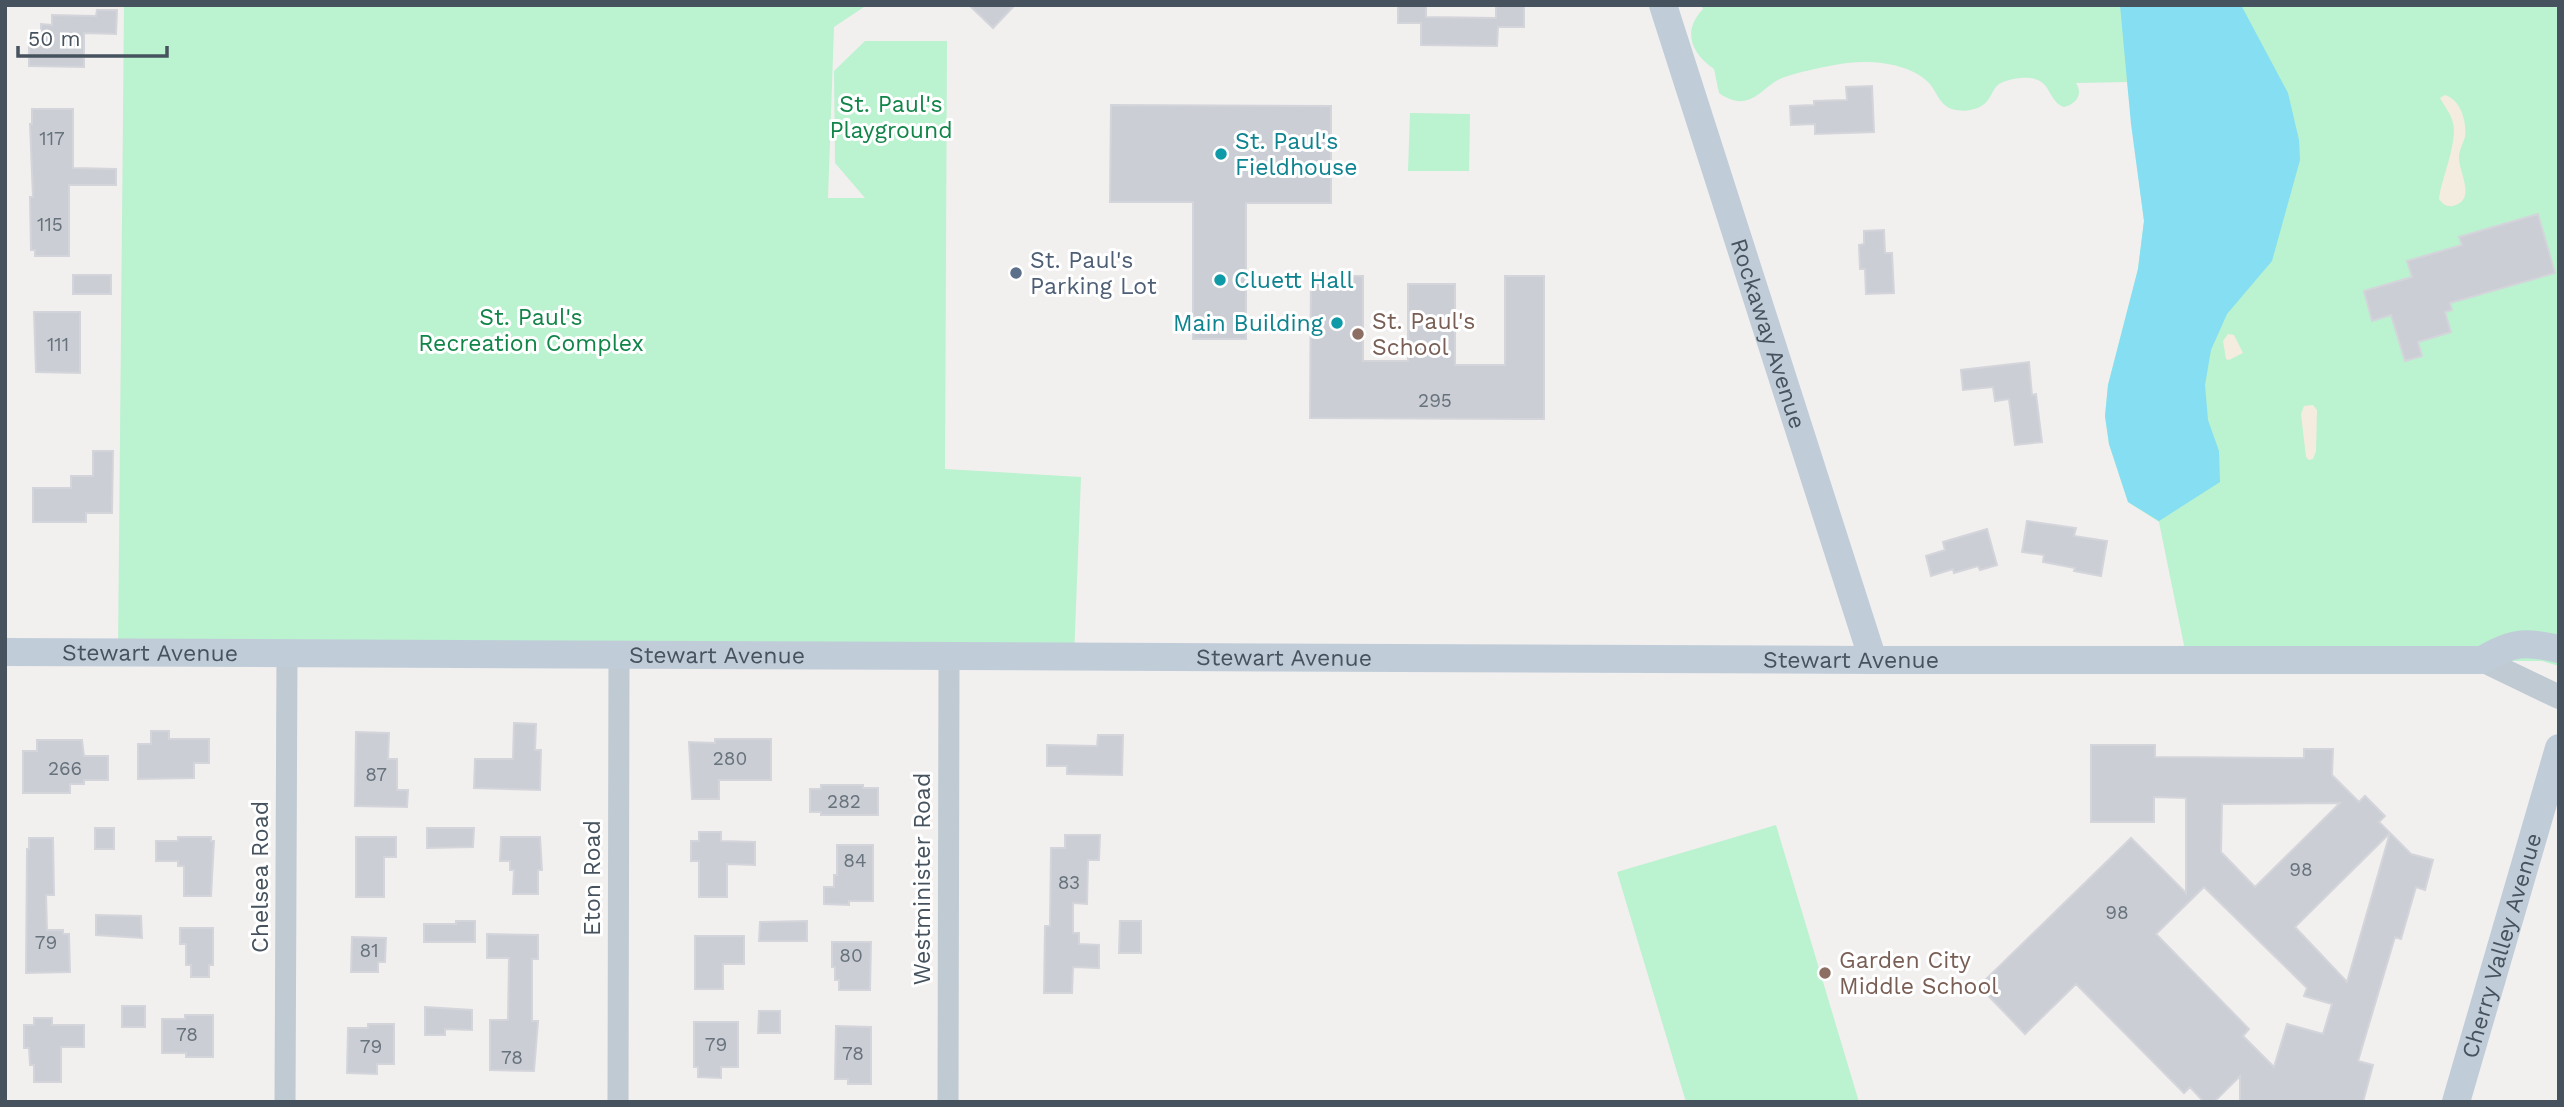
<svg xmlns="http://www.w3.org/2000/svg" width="2564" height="1107" font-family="'Work Sans',sans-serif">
	<rect width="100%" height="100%" fill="#f2efef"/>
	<path fill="#bbf2cf" d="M124,5h743l-33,22 -6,171h37l-30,-35 -1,-92 31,-30h82l-2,428 136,8 -7,180 -956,-4z
		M1701,5h858v661l-17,-5 -355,-1 -28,-138 -31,-20 -19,-58 -4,-28 3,-31 30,-116 6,-48 -17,-139 -51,1c7,11 1,21 -12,24 -15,-5 -13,-24 -29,-28 -9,-3 -28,0 -36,5 -5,4 -6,8 -9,13 -7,13 -25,16 -38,12 -13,-4 -15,-18 -24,-27 -20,-19 -55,-22 -81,-19 -16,2 -54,10 -67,16 -13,6 -22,20 -37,22 -8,1 -17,-3 -24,-8l-5,-24c-23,-16 -32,-38 -11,-60z
		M1410,113l60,1 -1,57h-61z
		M1776,825l83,277h-173l-69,-230z"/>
	<path fill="#f4eddf" d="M2445,95c16,5 22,27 20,42 -2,7 -6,13 -6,21 0,15 18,42 -6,48 -7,1 -10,-2 -14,-7 2,-19 19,-57 14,-76 -2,-9 -8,-16 -13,-25z
		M2228,334l6,1 9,18 -14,7 -3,-1 -3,-18z
		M2313,405l4,5 -1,41 -3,8 -4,1 -3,-3 -5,-43 3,-8z"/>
	<path fill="#85def1" d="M2120,5h121l47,88 11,47 1,20 -28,101 -45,53 -16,36 -6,35 3,35 11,31 1,31 -61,39 -31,-19 -19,-58 -4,-28 3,-31 30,-116 6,-48 -13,-97z"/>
	<path fill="#cbced4" stroke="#d3d5db" stroke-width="2" fill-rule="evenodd" d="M969,5h46l-22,23z
		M1398,5h28v12l70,1v-13h28v22h-26l-1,19 -76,-1v-22h-23z
		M97,10h20l-1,24 -32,-1v34l-55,-1v-30h12v-12l11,1v-10l44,1z
		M1872,86l2,46 -59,2v-10l-24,1 -1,-19 24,-1v-4l33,-1 -1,-13z
		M1111,105l220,1v97h-85v136h-53v-137h-83z
		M32,109h41v59l43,1v16h-47v71h-34v-6h-4l-1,-53h3l-3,-73h2z
		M2538,214l17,59 -105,30 2,7 -7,2 6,20 -33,10 4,14 -17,5 -14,-46 -19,6 -8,-30 48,-14 -5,-16 55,-16 -3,-8z
		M1884,230l1,23h7l2,40 -28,1 -1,-25h-5l-1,-24 5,-1v-13z
		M73,275h38v19h-38z
		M1311,276h52v85h45v-77h47v81h50v-89h39v143l-234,-1z
		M34,312h46v61l-44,-1z
		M2029,362l3,33 4,-1 6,48 -27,3 -6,-46 -14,2 -2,-14 -30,3 -2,-20z
		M93,451h20l-1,62h-26v9h-53v-34h38v-12h22z
		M2027,521l49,7 -2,8 33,5 -6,35 -27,-5 1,-3 -32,-6 1,-7 -22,-3z
		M1987,529l10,36 -17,5 -2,-4 -24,7 -1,-4 -22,7 -5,-20 19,-6 -2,-8z
		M514,723l22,1 -1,26h6l-1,40 -66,-2 1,-29h38z
		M151,731h18v8h40v24h-15v15l-56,1v-35h13z
		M356,732l33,1 -1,26h9v31h11l-1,17 -52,-1z
		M1098,735h25l-1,40 -55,-1v-8h-20v-21l50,1z
		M715,739h56v41h-52v19h-27l-3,-57 26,1z
		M37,740h45l2,16h24v24h-24v4h-14v9h-47v-42h14z
		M2091,745h64v12l149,1v-9h29l-1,26 27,27 6,-6 20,20 -6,6 11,11 -95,94 52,55 43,-149 21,21 22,6 -8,30 -9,-3 -15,52 -6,-2 -37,124 15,4 -10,37h-123v-26l-26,26h-10l-14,-15 -6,6 -108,-109 -51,50 -46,-48 152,-148 55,55v-95l-32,-1v25h-63zM2340,803l-85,84 -34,-35 1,-48zM2204,887l103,101 -3,8 28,8 -9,30 -36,-10 -13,43 -31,-31 6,-7 -93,-95z
		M821,785h42v3h15v27h-57v-3h-11v-23h11z
		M95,828h19v21h-19z
		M427,828h47l-1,19 -46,1z
		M699,832h22v9l34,1v23l-28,-1v33h-28v-36h-8v-20h8z
		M1065,835h35l-1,25h-11l-1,44 -14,-1v30h6v11l20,1v23l-26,-1 -1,26h-28l1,-67h5l1,-78h14z
		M178,837h33v4h3l-3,55h-27v-30h-6v-5h-22v-20h22z
		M356,837h40v20h-12v40h-28z
		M501,837h39l2,33h-4v24h-25l1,-24h-4v-9h-10z
		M29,838h24l1,57h-8l1,35h16v4h6l1,38 -44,1 1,-124h2z
		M837,845h36v56h-24v4l-25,-1v-17h10v-12h3z
		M96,915l45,1 1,22 -46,-3z
		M456,921h19v21h-51v-18h32z
		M807,921v20h-48l1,-19z
		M1120,921h21v32h-22z
		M180,928h33v37h-4v12h-18v-12h-5v-21h-6z
		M487,934l51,1v24h-6v62h6l-4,50 -44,-1v-50h18l1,-62h-22z
		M695,936h49v28h-21v25h-28z
		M352,937l34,1 -1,24h-7v10h-27z
		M832,942h39l-1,48h-31v-10h-4v-13h-3z
		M122,1006h23v21h-23z
		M425,1007l47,3v20l-27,-1v6h-20z
		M759,1011h21v22h-22z
		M185,1015h28v42h-27v-4h-24v-34h23z
		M34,1018h18v7h32v22h-23v35h-27v-17h-4l-1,-17h-5v-23h10z
		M694,1022h44v45h-17v11l-23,-1v-10h-4z
		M368,1024h26v40h-17v10l-30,-1 1,-45h20z
		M836,1026l35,1v57h-23v-5h-13z"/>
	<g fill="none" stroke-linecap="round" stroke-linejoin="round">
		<path stroke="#bfcad2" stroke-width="21" d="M285,1102l2,-449
			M618,1102l1,-447
			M948,1102l1,-446"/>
		<path stroke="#bfcad2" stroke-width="24" d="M2482,660l77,37"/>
		<g stroke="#c0cdd9" stroke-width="28">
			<path id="s1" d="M1663,5l210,655"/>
			<path id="s2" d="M5,652l1868,8h609c30,-18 42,-19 77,-11"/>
			<path id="s3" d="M2456,1102l103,-354"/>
		</g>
	</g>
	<g fill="#0f9aa8" stroke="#fff" stroke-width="2.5">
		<circle cx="1221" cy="154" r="7"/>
		<circle cx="1220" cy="280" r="7"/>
		<circle cx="1337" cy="323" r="7"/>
	</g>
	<circle fill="#5c6f8a" stroke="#fff" stroke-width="2.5" cx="1016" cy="273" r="7"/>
	<g fill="#8d6e63" stroke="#fff" stroke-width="2.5">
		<circle cx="1358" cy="334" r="7"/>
		<circle cx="1825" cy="973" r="7"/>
	</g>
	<g text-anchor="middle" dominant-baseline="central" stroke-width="6" stroke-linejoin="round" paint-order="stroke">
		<g font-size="19" fill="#67727c">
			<text x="52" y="138">117</text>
			<text x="50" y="224">115</text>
			<text x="58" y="344">111</text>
			<text x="1435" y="400">295</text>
			<text x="730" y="758">280</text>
			<text x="65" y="768">266</text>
			<text x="376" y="774">87</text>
			<text x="844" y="801">282</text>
			<text x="855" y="860">84</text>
			<text x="2301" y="869">98</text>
			<text x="1069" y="882">83</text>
			<text x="2117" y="912">98</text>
			<text x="46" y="942">79</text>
			<text x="369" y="950">81</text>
			<text x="851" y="955">80</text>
			<text x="187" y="1034">78</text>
			<text x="716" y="1044">79</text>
			<text x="371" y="1046">79</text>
			<text x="853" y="1053">78</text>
			<text x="512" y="1057">78</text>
		</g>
		<g font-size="23" fill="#118448" stroke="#fff">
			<text x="891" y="104">St. Paul's<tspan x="891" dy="26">Playground</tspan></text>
			<text x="531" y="317">St. Paul's<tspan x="531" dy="26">Recreation Complex</tspan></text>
		</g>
		<g font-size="23" fill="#0d838f" stroke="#fff" text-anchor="start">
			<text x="1235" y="141">St. Paul's<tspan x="1235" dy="26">Fieldhouse</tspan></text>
			<text x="1234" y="280">Cluett Hall</text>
			<text x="1323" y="323" text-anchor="end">Main Building</text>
		</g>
		<g font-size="23" fill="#4e5e75" stroke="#fff" text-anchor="start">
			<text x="1030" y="260">St. Paul's<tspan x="1030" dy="26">Parking Lot</tspan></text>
		</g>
		<g font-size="23" fill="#785e54" stroke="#fff" text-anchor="start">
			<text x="1372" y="321">St. Paul's<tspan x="1372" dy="26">School</tspan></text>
			<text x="1839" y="960">Garden City<tspan x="1839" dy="26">Middle School</tspan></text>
		</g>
		<g font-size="23" fill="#46535e" stroke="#fff">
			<text stroke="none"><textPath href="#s1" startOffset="345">Rockaway Avenue</textPath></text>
			<text stroke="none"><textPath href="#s2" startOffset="145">Stewart Avenue</textPath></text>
			<text stroke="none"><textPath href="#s2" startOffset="712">Stewart Avenue</textPath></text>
			<text stroke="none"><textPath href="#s2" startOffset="1279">Stewart Avenue</textPath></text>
			<text stroke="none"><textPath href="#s2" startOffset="1846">Stewart Avenue</textPath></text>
			<text transform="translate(260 877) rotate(-90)">Chelsea Road</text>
			<text transform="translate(592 878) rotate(-90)">Eton Road</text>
			<text transform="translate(922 879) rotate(-90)">Westminister Road</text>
			<text stroke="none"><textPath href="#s3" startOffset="163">Cherry Valley Avenue</textPath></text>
		</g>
	</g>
	<rect width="2564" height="1107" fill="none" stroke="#46535e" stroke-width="14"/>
	<path d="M18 46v10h149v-10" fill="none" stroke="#46535e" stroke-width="3.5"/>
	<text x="28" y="46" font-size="21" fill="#46535e" stroke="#ffffff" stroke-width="5" paint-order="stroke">50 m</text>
</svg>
